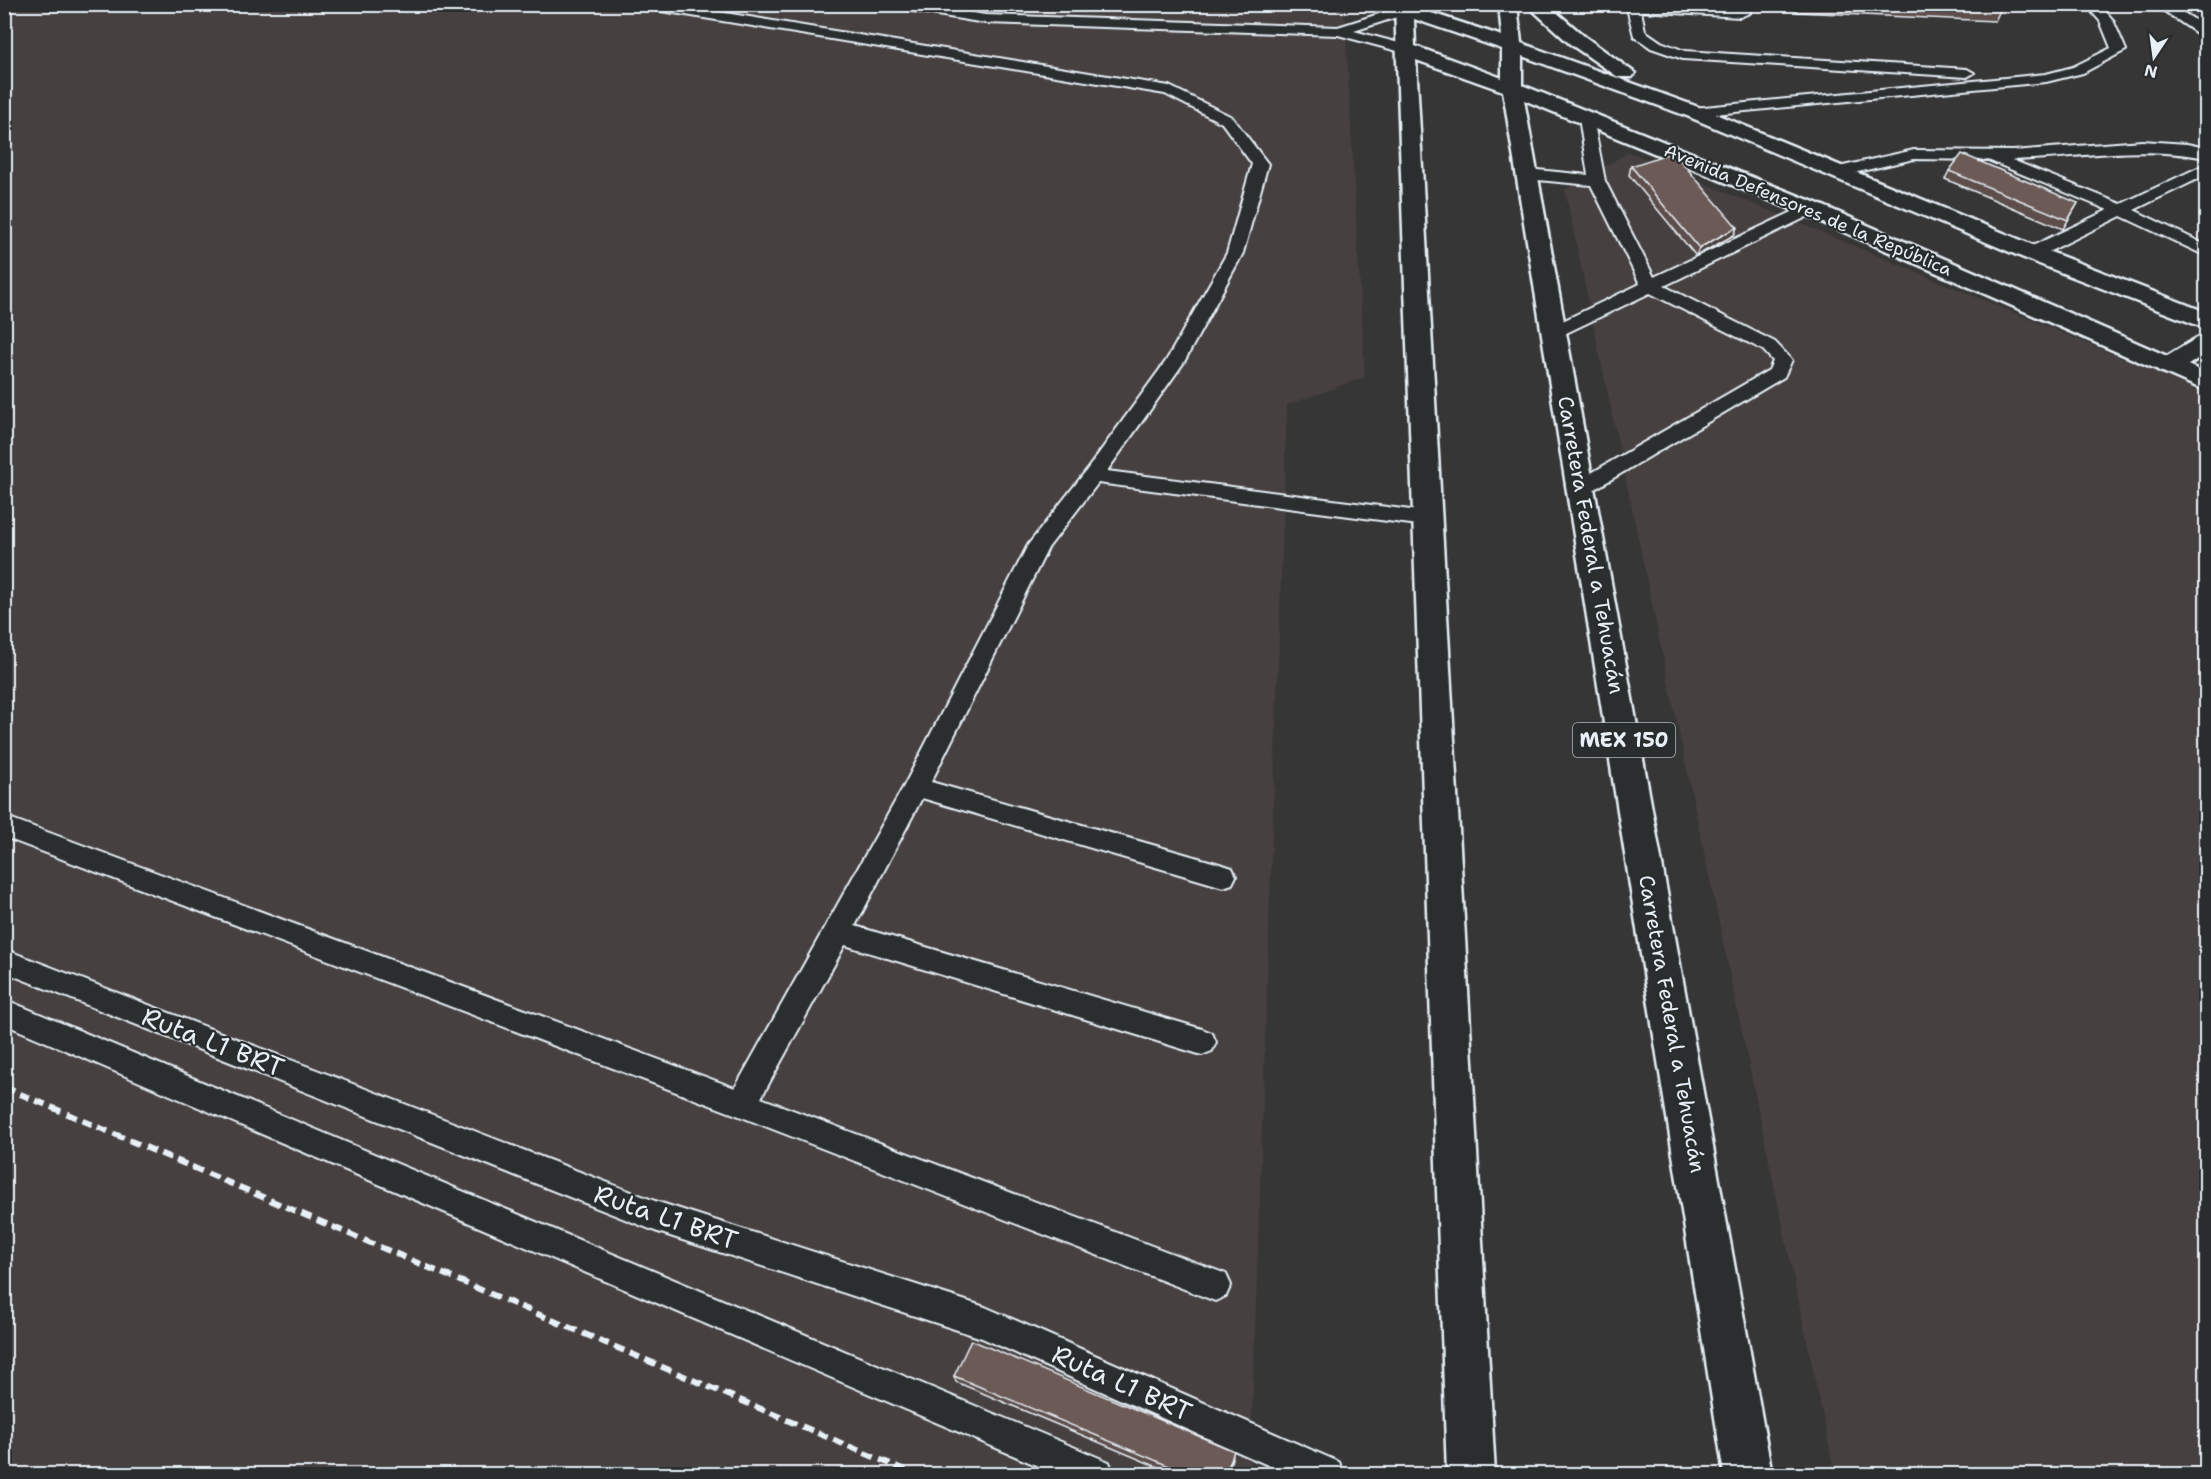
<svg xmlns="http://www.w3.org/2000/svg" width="2211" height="1479" viewBox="0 0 2211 1479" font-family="'Shantell Sans',sans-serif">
  <rect width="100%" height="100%" fill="#373636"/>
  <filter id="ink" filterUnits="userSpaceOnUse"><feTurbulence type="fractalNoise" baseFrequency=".0167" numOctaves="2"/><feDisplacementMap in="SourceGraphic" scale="12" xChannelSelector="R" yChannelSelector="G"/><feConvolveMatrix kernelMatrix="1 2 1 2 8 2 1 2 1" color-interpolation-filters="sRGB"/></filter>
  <g filter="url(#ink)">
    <g fill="#474140">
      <path d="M5,5h1339l21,372 -78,28 -37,1069h-1245z"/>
      <path d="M1629,152l577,241v1081h-371l-270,-1284z"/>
    </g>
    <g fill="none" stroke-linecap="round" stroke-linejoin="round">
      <g stroke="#e8f1f8" stroke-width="4">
        <g id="lane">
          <path d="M637,4h33l499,82 63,31 36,47 -25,89 -59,109 -77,109 319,41 7,2 3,5 -3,5 -7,2 -328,-43 -50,65 -117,234 292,83 9,3 4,8 -4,8 -9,3 -301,-89 -67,128 347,103 10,4 4,9 -4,9 -10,4 -357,-110 -84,153 465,176 5,11 -5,11 -11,5 -481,-187 -730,-277v-21l731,272 170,-304 123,-239 58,-74 80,-110 61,-108 25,-89 -30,-41 -57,-29 -522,-86z"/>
          <path d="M889,4h33l63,11 353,12 66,-21 5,1 2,3 -2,3 -55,18 56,15 2,3 -7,4 -67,-18 -353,-12 -90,-15z"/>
          <path d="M1626,4l111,5 1,-5h14l-2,9 -10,4 -99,-6 4,20 16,11 24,9 282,18 7,4 -7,4 -284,-18 -32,-11 -17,-12z"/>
          <path d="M2085,4h14l14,16 13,30 -43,23 -37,9 -352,34 -7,-4 7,-4 352,-34 27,-7 38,-19 -11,-27z"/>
          <path d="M2154,4h16l36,23v10l-5,-1z"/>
          <path d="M1586,114l7,4 12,63 49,96 151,-71h12l2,3 -2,3 -153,74 111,56 17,18 -8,17 -196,116 -7,1 -7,-1 -3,-5 3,-5 195,-113 4,-9 -10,-11 -113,-57 -90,43h-12l-3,-4 3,-4 92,-44 -49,-99 -64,-6 -8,-5 8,-5 61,6 -9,-57z"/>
          <path d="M2142,141l45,3 19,4v10c-69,-13 -126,0 -194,2l109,44 85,-40v11l-72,35 72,35v11l-85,-40 -83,41h-12l-2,-4 2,-4 82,-39 -120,-50 -74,-1 -78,18 -8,-5 2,-3 84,-19 99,1z"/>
          <path d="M4,949l651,252 330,106 354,155 5,12h-56l-306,-136 -327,-107 -651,-259z"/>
          <path d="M4,999l1105,463 5,12h-57l-1053,-450z"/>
        </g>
      </g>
      <g stroke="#e8f1f8" stroke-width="5">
        <path id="street" d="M2206,335v18c-15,10 -29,23 -47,18l-4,-5 4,-5 38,-23z"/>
      </g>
      <g stroke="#e8f1f8" stroke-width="5">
        <g id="primary">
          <path d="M1395,4h18v3l89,29 -3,-32h18l4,39 180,65 339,140 166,64v15l-9,-2 -173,-67 -337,-142 -165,-60v29l297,119 387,169v17l-9,-3 -394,-173 -279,-114 248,1374h-48l-221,-1383 -87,-31 79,1414h-48zM1414,19l88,30v29l-87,-32z"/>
          <path d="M1526,4h21l37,32 51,37 -3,4h-14l-48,-33z"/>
        </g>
      </g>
      <use href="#lane" fill="#2a2d2e" fill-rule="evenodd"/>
      <use href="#street" fill="#2a2d2e" fill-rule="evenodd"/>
      <use href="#primary" fill="#2a2d2e" fill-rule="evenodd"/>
      <path stroke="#e8f1f8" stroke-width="6" stroke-dasharray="11 6" stroke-linecap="butt" d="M4,1087l910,387"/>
    </g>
    <g fill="#5d4d4b" stroke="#e8f1f8" stroke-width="1.5">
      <path d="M1793,4h210l-8,17 -198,-9z"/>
      <path d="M1631,166l106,61 -3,8 -38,21 -67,-81z"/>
      <path d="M1949,171l129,32 -15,26 -118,-50z"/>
      <path d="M954,1376l279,80 -6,18h-53l-218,-92z"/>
    </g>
    <path fill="#4c3f3d" stroke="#e8f1f8" stroke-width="1.5" d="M1737,227l-3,8 -38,21 3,-8z"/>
    <g fill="#6c5a57" stroke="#e8f1f8" stroke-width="1.5">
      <path d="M1673,152l64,75 -38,21 -68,-82z"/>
      <path d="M1962,154l116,49 -10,17 -119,-49z"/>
      <path d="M971,1340l263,111 -8,23h-38l-234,-98z"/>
    </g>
  </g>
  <g text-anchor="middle" stroke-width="4.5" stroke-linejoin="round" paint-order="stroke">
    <g font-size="18" fill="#e8f1f8" stroke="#2a2d2e">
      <text transform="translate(1808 210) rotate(23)" y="6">Avenida Defensores de la República</text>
    </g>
    <rect fill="#2a2d2e" stroke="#afb6bb" stroke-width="1.5" x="1573" y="723" width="102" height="34" rx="4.5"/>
    <g font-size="20" font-weight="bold" fill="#e8f1f8">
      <text x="1624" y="747">MEX 150</text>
    </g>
    <g font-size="21" fill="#e8f1f8" stroke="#2a2d2e">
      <text transform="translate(1591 545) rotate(80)" y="7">Carretera Federal a Tehuacán</text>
      <text transform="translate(1672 1024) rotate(80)" y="7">Carretera Federal a Tehuacán</text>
    </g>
    <g font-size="26" fill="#e8f1f8" stroke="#2a2d2e">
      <text transform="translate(213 1042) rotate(21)" y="9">Ruta L1 BRT</text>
      <text transform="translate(666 1217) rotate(19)" y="9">Ruta L1 BRT</text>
      <text transform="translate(1122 1383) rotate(24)" y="9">Ruta L1 BRT</text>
    </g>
  </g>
  <rect width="2211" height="1479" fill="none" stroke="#2a2d2e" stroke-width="24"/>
  <rect x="12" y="12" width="2187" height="1455" fill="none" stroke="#e8f1f8" stroke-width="2" filter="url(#ink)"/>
  <g transform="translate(2154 57) rotate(193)" stroke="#2a2d2e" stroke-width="4.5" paint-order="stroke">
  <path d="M0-4.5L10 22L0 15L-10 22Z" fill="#e8f1f8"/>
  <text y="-9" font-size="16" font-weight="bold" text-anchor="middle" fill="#e8f1f8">N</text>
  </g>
</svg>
